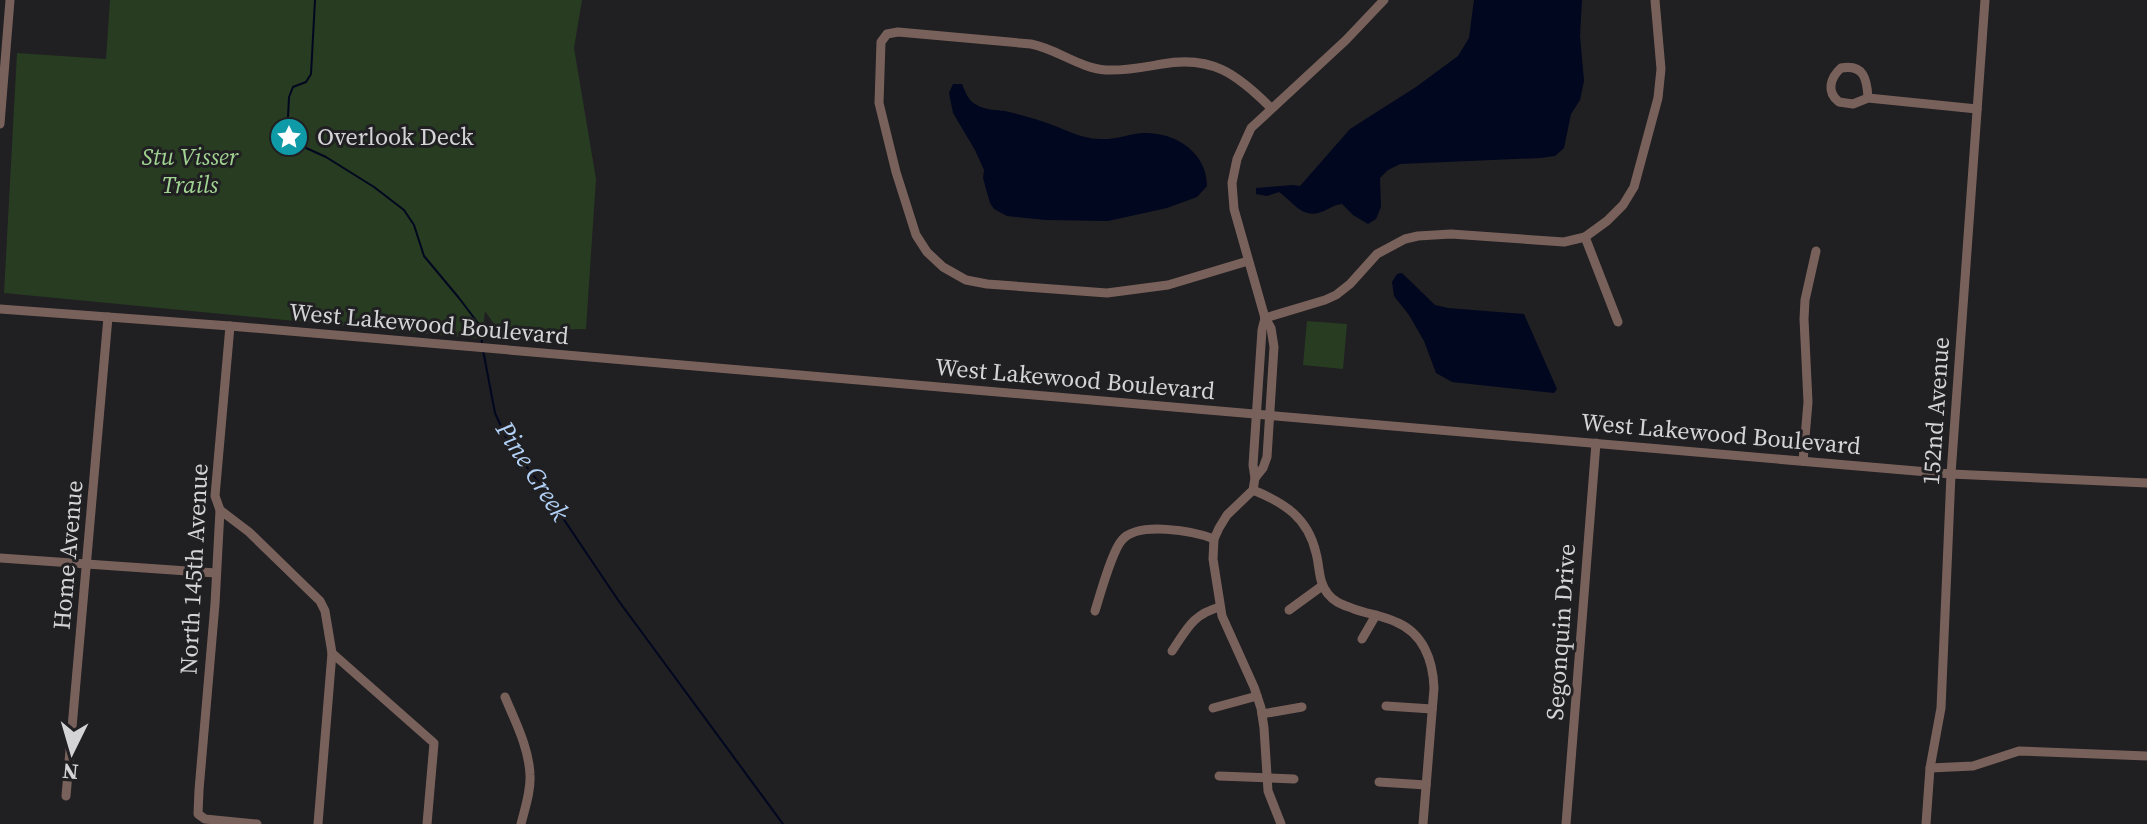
<svg xmlns="http://www.w3.org/2000/svg" width="2147" height="824" viewBox="0 0 2147 824" font-family="'Source Serif 4',serif">
  <rect width="100%" height="100%" fill="#201f22"/>
  <g fill="#283c22">
    <path d="M110,0h472l-8,48 22,131 -10,150 -87,2 -14,-20 -3,28 -478,-46 13,-240 89,6z"/>
    <path d="M1307,321l40,3 -4,45 -40,-4z"/>
  </g>
  <g fill="#00071f">
    <path d="M1474,0h108l-2,36 4,45 -4,19 -9,14 -7,34 -9,8 -15,2 -140,6 -12,6 -8,8 1,29 -5,12 -8,5 -15,-9 -11,-11c-10,1 -15,7 -24,9 -17,4 -26,-12 -39,-21l-12,4 -11,-2v-6l37,-3 7,1 50,-57 66,-42 42,-31 11,-18z"/>
    <path d="M953,84h9c3,7 6,16 13,20 9,6 21,6 30,7 12,3 25,6 36,10 20,6 39,18 59,18 15,1 29,-5 43,-6 32,-1 64,19 64,53l-10,11 -30,11 -59,13 -62,-1 -39,-4 -13,-7 -4,-6 -7,-25 1,-8 -9,-20 -22,-37 -4,-20z"/>
    <path d="M1402,273l33,32 13,3 76,6 33,75 -3,4 -102,-11 -16,-9 -12,-32 -15,-26 -15,-19 -2,-14 5,-8z"/>
  </g>
  <g fill="none" stroke-linecap="round" stroke-linejoin="round">
    <g stroke="#00071f" stroke-width="2">
      <path d="M315,0l-4,74 -5,8 -13,5 -4,10 -1,20 2,12 6,9 10,10 20,9 48,30 30,23 10,15 10,31 35,42 22,29 1,16"/>
      <path d="M483,350l12,63 14,31 31,40 78,116 165,224"/>
    </g>
    <g stroke="#79615b" stroke-width="9">
      <path d="M1868,98l-15,6 -14,-2c-13,-10 -9,-24 2,-34 23,-4 26,11 27,30l109,11"/>
      <path d="M0,124l10,-124"/>
      <path d="M1585,237l33,85"/>
      <path d="M1248,261l-80,24 -61,8 -120,-9 -21,-4 -23,-13 -16,-15 -11,-17 -20,-63 -17,-69 2,-61 6,-8 11,-2 133,12c26,5 48,24 75,26 19,1 38,-3 56,-6 50,-9 75,10 109,44"/>
      <path d="M0,309l230,17 1721,148 196,9"/>
      <path d="M1265,318l60,-18 11,-5 14,-11 27,-30 28,-15 13,-3 33,-2 113,8 21,-5 22,-16 16,-16 11,-18 24,-89 3,-29 -6,-69"/>
      <path d="M1265,318l-3,12 -9,135 2,13 -2,12 -26,25 -8,13 -5,11 -1,20 9,57 32,71 7,21 3,20 4,63 13,33"/>
      <path d="M230,326l-15,170 5,14 -5,94 -16,186 -1,24 7,5 52,5"/>
      <path d="M1803,461l5,-59 -4,-83 1,-19 11,-49"/>
      <path d="M1255,478l8,-10 4,-11 7,-110 -3,-19 -6,-10 -31,-109 -2,-26 5,-24 14,-31 95,-88 38,-40"/>
      <path d="M1253,490c32,13 55,28 63,63 4,14 2,29 12,41 7,9 16,11 26,15 14,5 29,7 42,13 27,11 37,38 38,66l-11,136"/>
      <path d="M220,510l29,22 71,69 5,10 7,42 102,90 -7,81"/>
      <path d="M0,558l216,15"/>
      <path d="M1289,610l33,-24"/>
      <path d="M1095,611c5,-16 17,-60 27,-71 16,-19 72,-9 92,-1"/>
      <path d="M1362,639l14,-24"/>
      <path d="M1172,651c15,-22 21,-37 48,-44"/>
      <path d="M505,697c10,24 24,51 25,78 1,16 -5,33 -9,49"/>
      <path d="M1386,706l46,3"/>
      <path d="M1213,708l44,-12"/>
      <path d="M1262,714l40,-7"/>
      <path d="M1930,768l43,-2 46,-15 128,5"/>
      <path d="M1219,776l75,3"/>
      <path d="M1379,782l47,3"/>
      <path d="M66,796l42,-479"/>
      <path d="M318,824l14,-171"/>
      <path d="M1566,824l30,-381"/>
      <path d="M1926,824l4,-56 11,-60 10,-234 34,-474"/>
    </g>
  </g>
  <defs>
    <g id="sight-disc" transform="scale(2)"><circle r="9.5" fill="#0f9aa8" stroke="#201f22"/><path d="M0-6L1.8-2.2L6-1.7L2.9 1.2L3.7 5.4L0 3.3L-3.7 5.4L-2.9 1.2L-6-1.7L-1.8-2.2Z" fill="#fff"/></g>
  </defs>
  <g fill-rule="evenodd">
    <use href="#sight-disc" x="289" y="137"/>
  </g>
  <g text-anchor="middle" stroke-width="6" stroke-linejoin="round" paint-order="stroke">
    <g font-size="24" fill="#d4d3d5" stroke="#201f22" text-anchor="start">
      <text x="317" y="145">Overlook Deck</text>
    </g>
    <g font-size="24" font-style="italic" fill="#a0d391" stroke="#201f22">
      <text x="190" y="165">Stu Visser<tspan x="190" dy="28">Trails</tspan></text>
    </g>
    <g font-size="24" fill="#d4d3d5" stroke="#201f22">
      <text transform="translate(429 324) rotate(5)" y="8">West Lakewood Boulevard</text>
      <text transform="translate(1075 379) rotate(5)" y="8">West Lakewood Boulevard</text>
      <text transform="translate(1936 411) rotate(-86)" y="8">152nd Avenue</text>
      <text transform="translate(1721 434) rotate(5)" y="8">West Lakewood Boulevard</text>
      <text transform="translate(68 555) rotate(-85)" y="8">Home Avenue</text>
      <text transform="translate(194 569) rotate(-87)" y="8">North 145th Avenue</text>
      <text transform="translate(1561 632) rotate(-86)" y="8">Segonquin Drive</text>
    </g>
    <g font-size="26" font-style="italic" fill="#b2d1f7" stroke="#201f22">
      <text transform="translate(533 471) rotate(57)" y="9">Pine Creek</text>
    </g>
  </g>
  <g transform="translate(72 752) rotate(185)" stroke="#201f22" stroke-width="6" paint-order="stroke">
  <path d="M0-6L14 30L0 20L-14 30Z" fill="#d4d3d5"/>
  <text y="-12" font-size="22" font-weight="bold" text-anchor="middle" fill="#d4d3d5">N</text>
  </g>
</svg>
